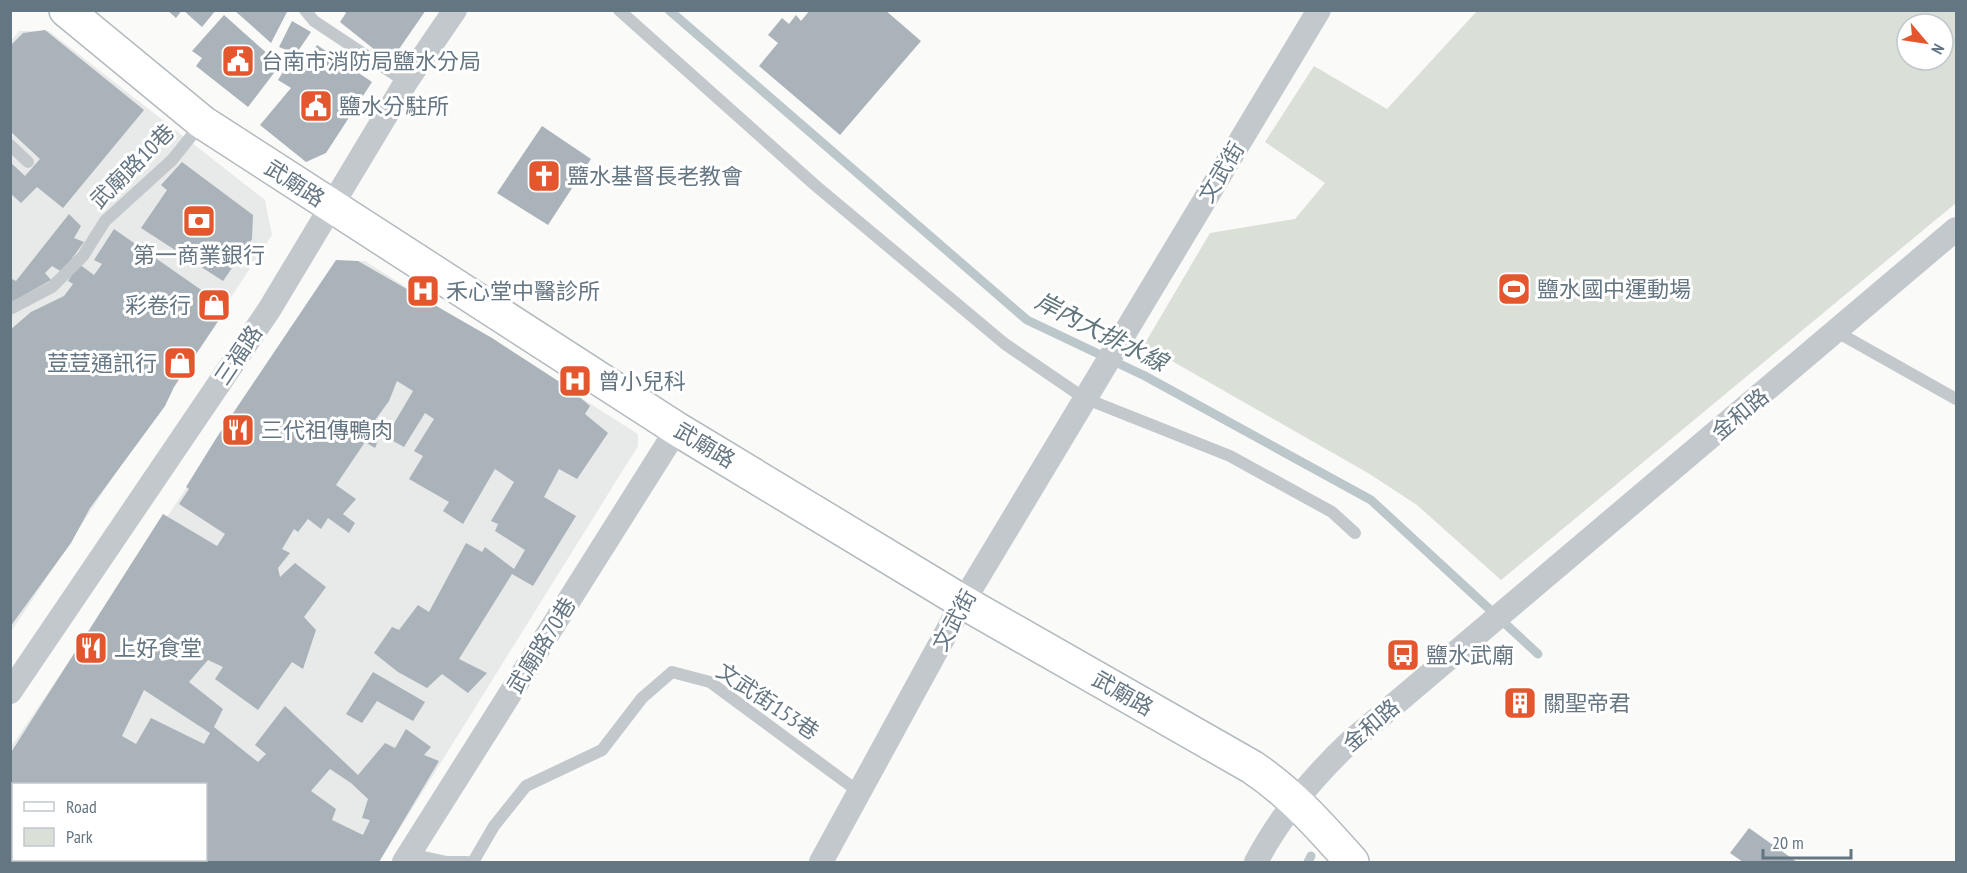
<svg xmlns="http://www.w3.org/2000/svg" width="1967" height="873" viewBox="0 0 1967 873" font-family="'PT Sans Narrow','Noto Sans TC',sans-serif">
  <rect width="100%" height="100%" fill="#fafaf8"/>
  <g fill="#e8e9e9">
    <path d="M19,31h30l216,169 7,35 -261,397v-591z"/>
    <path d="M365,261l273,173v12l-259,416h-237l-6,-2h70v-76h-192l-1,18 -2,-1v-54l328,-484z"/>
  </g>
  <path fill="#dadfd7" fill-rule="evenodd" d="M1477,11h479v192l-455,377 -84,-75 -49,-32 -224,-128 66,-112 85,-14 30,-36 -60,-41 49,-76 73,43zM1907,24h36v36h-36z"/>
  <g fill="none" stroke-linecap="round" stroke-linejoin="round">
    <g stroke="#bbc7cb" stroke-width="9">
      <path d="M669,10l358,310 118,56 226,124 167,154"/>
      <path d="M1308,862l3,-6"/>
    </g>
  </g>
  <g fill="#aab3b9" fill-rule="evenodd">
    <path d="M167,10h15l-6,8z"/>
    <path d="M183,10h33l-14,17z"/>
    <path d="M234,10h54l-17,33z"/>
    <path d="M344,10h82l-36,52 -50,-40 6,-9z"/>
    <path d="M810,10h75l36,31 -81,94 -81,-69 19,-23 -10,-8 14,-17 7,6 7,-9 5,6z"/>
    <path d="M224,15l56,50 -32,42 -52,-41 6,-8 -10,-7z"/>
    <path d="M292,21l19,11 -15,22 -17,-7z"/>
    <path d="M45,30l99,80 -81,98 -26,-21 -16,16 -11,-10v-31l15,14 15,-17 -30,-28v-85l13,-13z"/>
    <path d="M317,45l55,37 -46,71 -20,9 -46,-37 31,-37 -13,-8 11,-18 13,8z"/>
    <path d="M542,126l49,33 -43,66 -51,-32z"/>
    <path d="M182,162l71,53 -1,24 -29,42 -82,-53 26,-38 -6,-5z"/>
    <path d="M69,214l12,12 -7,12 10,4 -22,30 -10,-6 -7,7 6,7 -41,23v-25l6,3z"/>
    <path d="M114,229l113,79 -53,79 -9,19 -75,102 -19,35 -61,84v-297l21,-18 33,-16 9,-12 -5,-3 11,-17 15,11 8,-11 -8,-4z"/>
    <path d="M336,260l22,1 134,77 77,50 21,18 -5,8 23,19 -31,46 -18,-10 -15,28 32,19 -43,70 -21,-12 -53,85 28,14 -19,20 -26,-19 -15,14 -29,-16 -24,-19 18,-26 7,3 19,-25 11,7 37,-69 16,9 3,-5 29,22 11,-19 -30,-19 3,-7 -7,-3 23,-39 -19,-13 -32,55 -20,-13 6,-9 -40,-23 14,-23 -9,-5 20,-32 -9,-6 -21,34 -18,-10 27,-46 -16,-10 -8,20 -16,22 10,6 -8,19 -10,-6 -29,43 20,14 -13,15 12,9 -6,10 -21,-15 -7,11 -13,-10 -10,13 -4,-3 -12,20 8,4 -12,15 2,9 15,-14 31,24 -22,30 12,13 -13,39 -11,-7 -34,48 -43,-31 8,-12 -15,-7 -19,22 34,27 -9,18 44,35 8,-8 -11,-9 30,-39 73,69 27,-32 10,5 11,-19 25,18 -7,8 15,6 -60,101h-236l-5,-2h68v-76h-192v18l-4,-1v-47l153,-240 54,32 8,-12 -46,-30 10,-15 -3,-2 31,-50zM144,690l66,43 -6,11 -53,-26 -15,26 -14,-8zM330,769l21,14 17,16 -6,19 8,2 -7,15 -31,-15 4,-11 -25,-18z"/>
    <path d="M373,672l52,30 -12,19 -36,-20 -15,22 -16,-9z"/>
    <circle cx="1520" cy="704" r="10"/>
    <path d="M1749,828l48,34h-54l-13,-9z"/>
    <path d="M10,832l4,2v26h53l7,2h-64z"/>
  </g>
  <g fill="none" stroke-linecap="round" stroke-linejoin="round">
    <g stroke="#b3babf" stroke-width="36">
      <path id="secondary" d="M66,10l136,112 475,307 286,173 289,165c39,26 69,60 100,95"/>
    </g>
    <g stroke="#c3c8cc" stroke-width="12">
      <path d="M305,10l9,11 92,61"/>
      <path d="M619,10l197,176 189,158 79,54 146,58 102,56 23,21"/>
      <path d="M10,145l18,17"/>
      <path d="M10,309l42,-22 31,-31 22,-35 67,-61 29,-36"/>
      <path d="M1837,332l119,67"/>
      <path d="M10,815l4,1"/>
      <path d="M410,854l37,8h20"/>
      <path d="M109,860l6,2"/>
      <path d="M473,862l21,-36 32,-40 76,-36 40,-52 30,-26 38,10 149,110"/>
    </g>
    <g stroke="#c3c8cc" stroke-width="24">
      <path d="M10,692l259,-382 137,-228 49,-72"/>
      <path d="M404,862l273,-433"/>
      <path d="M821,862l142,-260 356,-592"/>
      <path d="M1256,862c24,-46 56,-84 94,-120l606,-513"/>
    </g>
    <use href="#secondary" stroke="#fff" stroke-width="33"/>
  </g>
  <defs>
    <g id="civic-square" transform="scale(1.725)"><rect x="-9" y="-9" width="18" height="18" rx="4" fill="#e4572e" stroke="#fff"/><path d="M-.6-6.5H3V-4.5H.6V-3L4-1V1h2V6H-6V1h2V-1L-.6-3ZM-1.2 2.5V6h2.4V2.5Z" fill="#fff"/></g>
    <g id="church-square" transform="scale(1.725)"><rect x="-9" y="-9" width="18" height="18" rx="4" fill="#e4572e" stroke="#fff"/><path d="M-1.2-6h2.4v3.5h3.3v2.4h-3.3V6h-2.4V-.1h-3.3v-2.4h3.3Z" fill="#fff"/></g>
    <g id="bank-square" transform="scale(1.725)"><rect x="-9" y="-9" width="18" height="18" rx="4" fill="#e4572e" stroke="#fff"/><path d="M-6-4H6V4H-6ZM0-2.3a2.3 2.3 0 1 0 0 4.6a2.3 2.3 0 1 0 0-4.6Z" fill="#fff"/></g>
    <g id="stadium-square" transform="scale(1.725)"><rect x="-9" y="-9" width="18" height="18" rx="4" fill="#e4572e" stroke="#fff"/><path d="M0-5a6.5 5 0 1 0 0 10a6.5 5 0 1 0 0-10ZM-3.5-1.8h7v3.6h-7Z" fill="#fff"/></g>
    <g id="hospital-square" transform="scale(1.725)"><rect x="-9" y="-9" width="18" height="18" rx="4" fill="#e4572e" stroke="#fff"/><path d="M-5-5h3v3.5h4V-5h3V5h-3V1.5h-4V5h-3Z" fill="#fff"/></g>
    <g id="shop-square" transform="scale(1.725)"><rect x="-9" y="-9" width="18" height="18" rx="4" fill="#e4572e" stroke="#fff"/><path d="M-5-2.5h2.3a2.7 3.5 0 0 1 5.4 0H5L5.5 6h-11ZM-1.5-2.5h3a1.5 2.3 0 0 0-3 0Z" fill="#fff"/></g>
    <g id="restaurant-square" transform="scale(1.725)"><rect x="-9" y="-9" width="18" height="18" rx="4" fill="#e4572e" stroke="#fff"/><path d="M-5-6h1v4h1v-4h1v4h1v-4h1v5L-1.5 .5V6h-2V.5L-5-1ZM5-6V6H3V1.5H1.5Q1.5-4 5-6Z" fill="#fff"/></g>
    <g id="bus-square" transform="scale(1.725)"><rect x="-9" y="-9" width="18" height="18" rx="4" fill="#e4572e" stroke="#fff"/><path d="M-5-6H5V4H4V6H2V4H-2V6H-4V4H-5ZM-3.5-4V0h7V-4ZM-3.5 1.2v1.5H-2V1.2ZM2 1.2v1.5H3.5V1.2Z" fill="#fff"/></g>
    <g id="building-square" transform="scale(1.725)"><rect x="-9" y="-9" width="18" height="18" rx="4" fill="#e4572e" stroke="#fff"/><path d="M-4-6H4V6H1V3H-1V6H-4ZM-2.5-4.3h1.7v1.8h-1.7ZM.8-4.3h1.7v1.8H.8ZM-2.5-1h1.7V.8h-1.7ZM.8-1h1.7V.8H.8Z" fill="#fff"/></g>
  </defs>
  <g fill-rule="evenodd">
    <use href="#civic-square" x="238" y="61"/>
    <use href="#civic-square" x="316" y="106"/>
    <use href="#church-square" x="544" y="176"/>
    <use href="#bank-square" x="199" y="221"/>
    <use href="#stadium-square" x="1514" y="289"/>
    <use href="#hospital-square" x="423" y="291"/>
    <use href="#shop-square" x="214" y="305"/>
    <use href="#shop-square" x="180" y="363"/>
    <use href="#hospital-square" x="575" y="381"/>
    <use href="#restaurant-square" x="238" y="430"/>
    <use href="#restaurant-square" x="91" y="648"/>
    <use href="#bus-square" x="1403" y="655"/>
    <use href="#building-square" x="1520" y="703"/>
  </g>
  <g text-anchor="middle" stroke-width="6" stroke-linejoin="round" paint-order="stroke">
    <g font-size="22" fill="#657683" stroke="#fff" text-anchor="start">
      <text x="261" y="69">台南市消防局鹽水分局</text>
      <text x="339" y="114">鹽水分駐所</text>
      <text x="567" y="184">盬水基督長老教會</text>
      <text x="199" y="263" text-anchor="middle">第一商業銀行</text>
      <text x="1537" y="297">鹽水國中運動場</text>
      <text x="446" y="299">禾心堂中醫診所</text>
      <text x="191" y="313" text-anchor="end">彩卷行</text>
      <text x="157" y="371" text-anchor="end">荳荳通訊行</text>
      <text x="598" y="389">曾小兒科</text>
      <text x="261" y="438">三代祖傳鴨肉</text>
      <text x="114" y="656">上好食堂</text>
      <text x="1426" y="663">鹽水武廟</text>
      <text x="1543" y="711">關聖帝君</text>
    </g>
    <g font-size="22" fill="#657683" stroke="#fff">
      <text transform="translate(132 166) rotate(-45)" y="8">武廟路10巷</text>
      <text transform="translate(1221 172) rotate(-59)" y="8">文武街</text>
      <text transform="translate(295 183) rotate(33)" y="8">武廟路</text>
      <text transform="translate(238 355) rotate(-56)" y="8">三福路</text>
      <text transform="translate(1740 414) rotate(-40)" y="8">金和路</text>
      <text transform="translate(705 445) rotate(31)" y="8">武廟路</text>
      <text transform="translate(954 620) rotate(-61)" y="8">文武街</text>
      <text transform="translate(541 645) rotate(-58)" y="8">武廟路70巷</text>
      <text transform="translate(1123 693) rotate(30)" y="8">武廟路</text>
      <text transform="translate(768 701) rotate(34)" y="8">文武街153巷</text>
      <text transform="translate(1371 725) rotate(-41)" y="8">金和路</text>
    </g>
    <g font-size="24" font-style="italic" fill="#60757c" stroke="#fff">
      <text transform="translate(1101 332) rotate(27)" y="8">岸內大排水線</text>
    </g>
  </g>
  <rect width="1967" height="873" fill="none" stroke="#657683" stroke-width="24"/>
  <rect x="12" y="783" width="195" height="78" fill="#ffffff" stroke="#c1c8cd" stroke-width="1.5"/>
  <rect x="24" y="802" width="30" height="9" fill="#ffffff" stroke="#c1c8cd" stroke-width="1.5"/>
  <text x="66" y="813" font-size="18" fill="#657683">Road</text>
  <rect x="24" y="828" width="30" height="18" fill="#dadfd7" stroke="#c1c8cd" stroke-width="1.5"/>
  <text x="66" y="843" font-size="18" fill="#657683">Park</text>
  <g transform="translate(1925 42) rotate(119)"><circle r="28" fill="#ffffff" stroke="#c1c8cd" stroke-width="1.5"/>
  <path d="M0-4.5L10 22L0 15L-10 22Z" fill="#e4572e"/>
  <text y="-9" font-size="16" font-weight="bold" text-anchor="middle" fill="#657683">N</text>
  </g>
  <path d="M1763 849v9h88v-9" fill="none" stroke="#657683" stroke-width="3"/>
  <text x="1772" y="849" font-size="18" fill="#657683" stroke="#ffffff" stroke-width="4.5" paint-order="stroke">20 m</text>
</svg>
